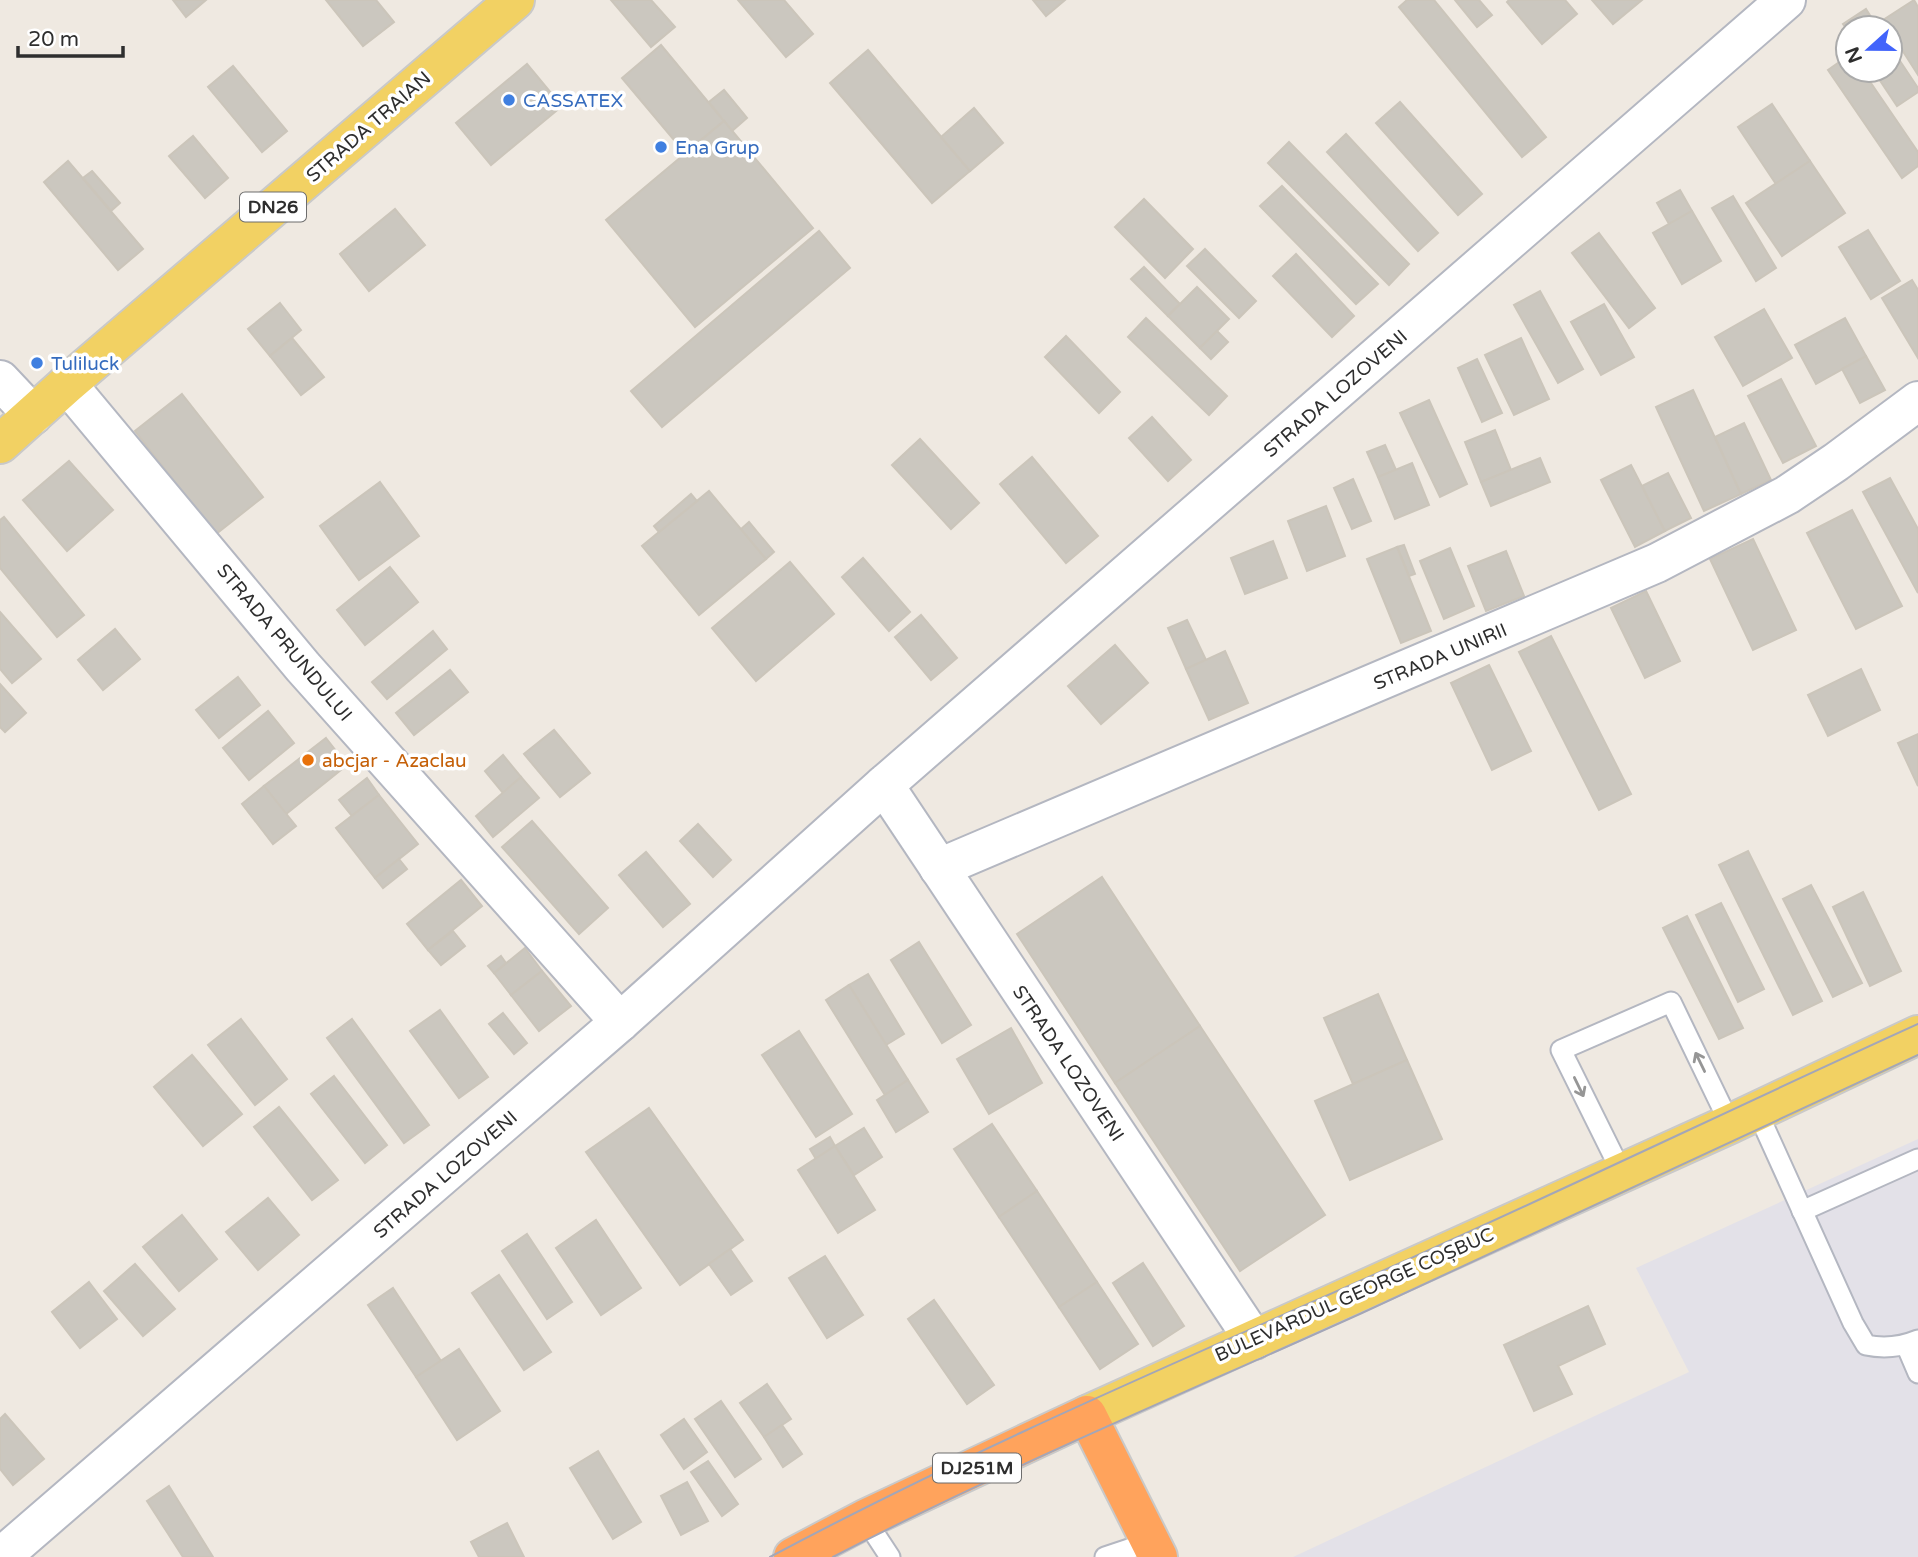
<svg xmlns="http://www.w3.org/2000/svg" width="1918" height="1557" viewBox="0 0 1918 1557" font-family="'Varela Round',sans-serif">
  <rect width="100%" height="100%" fill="#efe9e1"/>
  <path fill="#e3e1e8" d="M1918,1139v418h-625l396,-185 -53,-104z"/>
  <g fill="#cbc7bf" stroke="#cbc5ba" stroke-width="2">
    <path d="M173,0h33l-20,17z"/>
    <path d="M326,0h50l18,22 -31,24z"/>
    <path d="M611,0h40l24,27 -24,20z"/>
    <path d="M738,0h46l29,34 -27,23z"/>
    <path d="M1033,0h32l-19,16z"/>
    <path d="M1407,0h27l112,137 -24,20 -123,-150z"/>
    <path d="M1455,0h24l13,15 -15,12z"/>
    <path d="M1509,0h56l12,14 -35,30 -35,-42z"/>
    <path d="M1592,0h50l-29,24z"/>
    <path d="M1914,0l4,7v68l-35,-55z"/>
    <path d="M1866,9l12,19h-30v3l-5,-7z"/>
    <path d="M661,45l63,76 -39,32 -63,-75z"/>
    <path d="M1890,46l28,42v4l-21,14 -24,-36h17z"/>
    <path d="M868,50l102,121 -38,32 -102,-120z"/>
    <path d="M1848,56v14h14l56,82v14l-16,12 -74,-108z"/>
    <path d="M527,64l35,42 -71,59 -35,-42z"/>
    <path d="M233,66l54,65 -25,21 -54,-65z"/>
    <path d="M724,90l23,28 -15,13 -23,-29z"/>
    <path d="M1400,102l82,92 -24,21 -82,-92z"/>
    <path d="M1772,104l38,57 -34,23 -38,-57z"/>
    <path d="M974,108l29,35 -33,28 -29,-34z"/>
    <path d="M724,121l89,107 -118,99 -89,-107z"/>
    <path d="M1346,134l92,99 -20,18 -91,-99z"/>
    <path d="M193,136l35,42 -23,20 -36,-42z"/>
    <path d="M1289,142l120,122 -20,21 -121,-122z"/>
    <path d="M68,161l75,88 -25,21 -74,-88z"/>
    <path d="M1810,161l35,52 -63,43 -36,-53z"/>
    <path d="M92,171l28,32 -9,8 -28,-33z"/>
    <path d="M1282,186l96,98 -22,20 -96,-98z"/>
    <path d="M1680,190l12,21 -23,13 -12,-21z"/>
    <path d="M1733,196l43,72 -20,13 -44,-73z"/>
    <path d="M1144,199l49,50 -28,29 -50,-51z"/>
    <path d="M395,209l30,36 -56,46 -29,-37z"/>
    <path d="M1692,211l29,50 -39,23 -29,-51z"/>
    <path d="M1868,230l32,51 -29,18 -32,-52z"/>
    <path d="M819,231l31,37 -188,159 -31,-36z"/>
    <path d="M1599,233l56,75 -26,20 -57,-75z"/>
    <path d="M1205,249l51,52 -17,17 -52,-52z"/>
    <path d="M1296,254l58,62 -22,21 -59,-61z"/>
    <path d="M1144,267l36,37 -12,12 -37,-37z"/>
    <path d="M1912,280l6,10v68l-36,-60z"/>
    <path d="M1197,287l32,32 -29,29 -32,-32z"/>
    <path d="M1540,291l43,78 -25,14 -44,-78z"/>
    <path d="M280,303l21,27 -31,26 -22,-27z"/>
    <path d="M1604,304l30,53 -33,18 -30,-53z"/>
    <path d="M1764,309l28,49 -49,28 -28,-49z"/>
    <path d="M1146,318l81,78 -18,19 -81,-78z"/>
    <path d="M1845,318l21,38 -50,28 -21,-39z"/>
    <path d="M1217,331l11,11 -17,17 -11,-11z"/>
    <path d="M1066,336l54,56 -21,21 -54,-56z"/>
    <path d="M292,338l32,39 -23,18 -31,-39z"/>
    <path d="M1521,338l28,61 -35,16 -29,-60z"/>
    <path d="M1866,356l19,34 -25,13 -18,-34z"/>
    <path d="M1477,359l25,54 -20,9 -24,-54z"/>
    <path d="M1781,379l35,67 -33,17 -35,-67z"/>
    <path d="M1693,390l48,104 -37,17 -48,-104z"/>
    <path d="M182,394l81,103 -47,37 -81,-103z"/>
    <path d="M1429,400l38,84 -27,13 -40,-84z"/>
    <path d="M1152,417l39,43 -23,21 -39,-43z"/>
    <path d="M1744,423l27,57 -30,14 -26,-57z"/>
    <path d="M1495,430l16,40 -30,12 -16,-40z"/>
    <path d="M920,439l59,64 -28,26 -59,-64z"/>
    <path d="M1385,445l11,25 -18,7 -11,-25z"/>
    <path d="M1032,457l66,79 -32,27 -66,-79z"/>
    <path d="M1540,458l10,24 -59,24 -10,-24z"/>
    <path d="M69,461l44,49 -46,41 -44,-51z"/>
    <path d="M1412,463l17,42 -34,14 -17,-42z"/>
    <path d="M1631,465l34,66 -30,16 -34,-67z"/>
    <path d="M1668,473l23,45 -26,13 -23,-45z"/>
    <path d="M1890,478l28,51v64l-55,-101z"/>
    <path d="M1353,479l18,42 -19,8 -18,-41z"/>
    <path d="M380,482l39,54 -60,44 -39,-54z"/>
    <path d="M709,491l57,68 -67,56 -57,-69z"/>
    <path d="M691,494l6,7 -38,31 -5,-6z"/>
    <path d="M1326,506l19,50 -38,15 -19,-50z"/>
    <path d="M1852,510l50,96 -46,23 -49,-96z"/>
    <path d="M4,517l80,98 -27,22 -57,-69v-48z"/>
    <path d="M749,522l25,30 -8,7 -25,-30z"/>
    <path d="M1753,539l43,91 -43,20 -43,-91z"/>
    <path d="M1273,541l14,37 -42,16 -14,-36z"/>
    <path d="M1404,545l11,29 -6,2 -12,-29z"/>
    <path d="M1397,547l34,84 -30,12 -34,-84z"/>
    <path d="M1450,548l24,58 -30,13 -24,-58z"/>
    <path d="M1506,551l18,45 -38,15 -18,-45z"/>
    <path d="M863,558l47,54 -21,19 -47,-54z"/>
    <path d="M790,562l44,52 -78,67 -44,-53z"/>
    <path d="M390,567l28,35 -53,43 -28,-35z"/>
    <path d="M1646,591l34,70 -35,17 -34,-70z"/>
    <path d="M0,612l41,47 -29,24 -12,-14z"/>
    <path d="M921,615l36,43 -26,22 -36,-43z"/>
    <path d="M1187,620l19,40 -20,9 -18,-41z"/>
    <path d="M115,629l25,30 -37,31 -25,-30z"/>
    <path d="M433,631l14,18 -60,50 -15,-17z"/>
    <path d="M1551,636l80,158 -32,16 -80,-158z"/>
    <path d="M1115,645l33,38 -47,41 -33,-38z"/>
    <path d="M1225,651l23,52 -39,17 -23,-51z"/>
    <path d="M1489,665l42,86 -39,19 -41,-87z"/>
    <path d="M1861,669l19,41 -52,26 -20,-41z"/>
    <path d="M450,670l18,22 -54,43 -18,-22z"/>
    <path d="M238,677l22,28 -41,33 -23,-28z"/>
    <path d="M0,684l26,29 -21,19 -5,-5z"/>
    <path d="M268,711l26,32 -45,37 -26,-32z"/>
    <path d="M554,730l36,43 -30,24 -36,-43z"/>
    <path d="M1918,734v52l-20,-43z"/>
    <path d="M326,738l21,27 -61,49 -22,-28z"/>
    <path d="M503,755l18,22 -18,16 -18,-22z"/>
    <path d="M521,777l18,21 -46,39 -17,-21z"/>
    <path d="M367,778l12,17 -27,21 -13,-16z"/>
    <path d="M264,786l32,40 -23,18 -31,-40z"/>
    <path d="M379,795l39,49 -43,34 -39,-50z"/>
    <path d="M532,821l76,87 -29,26 -77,-87z"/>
    <path d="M698,824l33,36 -18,17 -33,-36z"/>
    <path d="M1748,851l74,150 -29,14 -74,-150z"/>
    <path d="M646,852l44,52 -27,23 -44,-52z"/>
    <path d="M399,859l8,10 -24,19 -8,-10z"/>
    <path d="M1102,877l98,149 -85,57 -98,-149z"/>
    <path d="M461,880l21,26 -54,44 -21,-26z"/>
    <path d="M1811,885l51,98 -29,14 -50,-98z"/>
    <path d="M1863,892l38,79 -31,15 -37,-79z"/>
    <path d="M1721,903l43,86 -26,13 -42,-87z"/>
    <path d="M1687,916l56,112 -24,11 -56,-111z"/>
    <path d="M453,931l12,15 -24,19 -13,-15z"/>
    <path d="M919,942l52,83 -29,18 -51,-83z"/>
    <path d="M525,948l17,23 -31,24 -17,-22z"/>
    <path d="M501,956l5,7 -12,10 -6,-7z"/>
    <path d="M542,971l29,35 -32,25 -28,-36z"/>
    <path d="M868,974l36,60 -18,11 -37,-60z"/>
    <path d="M849,985l59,95 -23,15 -59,-95z"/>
    <path d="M1378,994l29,66 -54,24 -29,-66z"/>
    <path d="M440,1010l48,67 -29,21 -49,-67z"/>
    <path d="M503,1013l24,30 -13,11 -25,-30z"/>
    <path d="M241,1019l46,60 -32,26 -47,-60z"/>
    <path d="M352,1019l77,106 -25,18 -77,-105z"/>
    <path d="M1200,1026l125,189 -85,56 -125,-188z"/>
    <path d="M1011,1028l31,55 -53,31 -32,-55z"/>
    <path d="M799,1031l53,83 -36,23 -54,-82z"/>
    <path d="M192,1055l50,59 -39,32 -49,-59z"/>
    <path d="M1407,1060l35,79 -92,41 -35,-79z"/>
    <path d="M334,1076l53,69 -22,18 -54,-69z"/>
    <path d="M908,1080l20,32 -32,20 -19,-32z"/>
    <path d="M279,1107l59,73 -26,20 -58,-73z"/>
    <path d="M649,1108l94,132 -63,45 -94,-133z"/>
    <path d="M992,1124l45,67 -38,26 -45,-68z"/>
    <path d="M864,1128l18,29 -28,18 -19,-29z"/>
    <path d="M830,1137l5,9 -19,13 -6,-10z"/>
    <path d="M835,1146l40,64 -37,23 -40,-63z"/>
    <path d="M1037,1191l60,91 -38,25 -60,-90z"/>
    <path d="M268,1198l31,37 -41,35 -32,-38z"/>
    <path d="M182,1215l35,44 -38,32 -36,-44z"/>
    <path d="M596,1220l45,68 -40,27 -45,-67z"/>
    <path d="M527,1234l45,68 -25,17 -45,-68z"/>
    <path d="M730,1249l22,32 -21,14 -22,-31z"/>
    <path d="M825,1256l38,59 -36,23 -38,-60z"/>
    <path d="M1143,1263l41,63 -31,20 -40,-63z"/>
    <path d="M135,1264l40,45 -32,27 -39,-45z"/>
    <path d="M499,1275l52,77 -27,18 -52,-77z"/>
    <path d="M89,1282l28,37 -37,29 -28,-36z"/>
    <path d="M1097,1282l41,62 -38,25 -41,-62z"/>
    <path d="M393,1288l48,73 -25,16 -48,-72z"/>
    <path d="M934,1300l60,85 -27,19 -59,-85z"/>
    <path d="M1588,1306l17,38 -47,22 14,28 -38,17 -30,-66z"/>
    <path d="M459,1349l41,62 -43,29 -41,-63z"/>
    <path d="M767,1384l24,35 -27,18 -24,-34z"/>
    <path d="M721,1401l40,58 -26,18 -40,-58z"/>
    <path d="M5,1414l39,45 -31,26 -13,-16v-50z"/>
    <path d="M684,1419l23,33 -23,17 -23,-34z"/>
    <path d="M782,1425l20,29 -19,13 -19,-30z"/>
    <path d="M598,1451l43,71 -28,17 -43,-71z"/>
    <path d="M708,1461l30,43 -16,12 -31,-44z"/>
    <path d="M687,1482l21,39 -27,14 -20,-39z"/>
    <path d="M169,1486l44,71h-30l-36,-56z"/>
    <path d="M507,1523l17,34h-45l-8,-15z"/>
  </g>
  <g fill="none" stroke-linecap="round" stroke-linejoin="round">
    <g stroke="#b4b7c1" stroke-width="23">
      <g id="lane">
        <path d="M1757,1111l96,212 13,22c19,4 35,2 52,-5"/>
        <path d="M1622,1173l-61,-123 110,-48 59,122"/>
        <path d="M1802,1211l116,-52"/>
        <path d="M1906,1345l12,28"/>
        <path d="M865,1519l25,38"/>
        <path d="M1105,1557l45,-15"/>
      </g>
    </g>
    <g stroke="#b4b7c1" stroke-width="42">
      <g id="street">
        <path d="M67,384l236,283 317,355"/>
        <path d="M884,785l370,555"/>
        <path d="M939,868l718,-305 130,-68 49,-33 82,-61"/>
        <path d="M1,1557l619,-535 264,-237 902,-785"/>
      </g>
    </g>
    <g stroke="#b4b7c1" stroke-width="42">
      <path id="secondary" d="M0,380l33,35"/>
    </g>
    <g stroke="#c9c9c9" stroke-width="42">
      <g id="primary">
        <path d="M0,444l67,-60 448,-384"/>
        <path d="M1087,1415l643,-291 188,-89"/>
      </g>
    </g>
    <g stroke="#c9c9c9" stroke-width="42">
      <path id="highway" d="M793,1557l72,-38 222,-104 71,142"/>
    </g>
    <use href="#lane" stroke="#fff" stroke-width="19"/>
    <use href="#street" stroke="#fff" stroke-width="38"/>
    <use href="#secondary" stroke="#fff" stroke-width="38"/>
    <use href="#primary" stroke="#f2d163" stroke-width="38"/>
    <use href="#highway" stroke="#ffa35c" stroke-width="38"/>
    <g stroke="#a3a6b8" stroke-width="2">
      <path d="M770,1557c204,-109 417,-199 628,-293 174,-78 346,-161 520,-240"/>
      <path d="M833,1557c172,-89 352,-164 529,-244 186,-85 371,-172 556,-258"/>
    </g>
  </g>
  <defs><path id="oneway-shaft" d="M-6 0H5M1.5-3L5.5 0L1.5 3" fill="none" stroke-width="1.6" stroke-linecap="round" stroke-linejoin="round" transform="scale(1.75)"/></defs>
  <g stroke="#969696">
    <use href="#oneway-shaft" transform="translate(1700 1062) rotate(-116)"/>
    <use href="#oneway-shaft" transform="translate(1579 1087) rotate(64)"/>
  </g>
  <g fill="#3f7fe0" stroke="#fff" stroke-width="2.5">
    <circle cx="509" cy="100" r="7"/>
    <circle cx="661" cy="147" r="7"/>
    <circle cx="37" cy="363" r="7"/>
  </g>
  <circle fill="#e8710a" stroke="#fff" stroke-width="2.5" cx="308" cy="760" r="7"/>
  <g text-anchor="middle" stroke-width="7" stroke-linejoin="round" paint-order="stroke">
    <g fill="#fff" stroke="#6d6d6d" stroke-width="2">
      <rect x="240" y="192.5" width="66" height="29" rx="5"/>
      <rect x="933" y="1453.5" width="88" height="29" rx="5"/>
    </g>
    <g font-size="18" font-weight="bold" fill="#2e2e2e">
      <text x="273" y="213">DN26</text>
      <text x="977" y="1474">DJ251M</text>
    </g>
    <g font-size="19" fill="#366cbe" stroke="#fff" text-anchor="start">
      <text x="523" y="107">CASSATEX</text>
      <text x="675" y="154">Ena Grup</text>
      <text x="51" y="370">Tuliluck</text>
    </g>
    <g font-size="19" fill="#2e2e2e" stroke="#fff">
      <text transform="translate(368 126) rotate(-41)" y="7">STRADA TRAIAN</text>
      <text transform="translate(1335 393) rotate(-41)" y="7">STRADA LOZOVENI</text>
      <text transform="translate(285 642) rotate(50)" y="7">STRADA PRUNDULUI</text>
      <text transform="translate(1440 656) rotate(-23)" y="7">STRADA UNIRII</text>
      <text transform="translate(1069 1063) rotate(56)" y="7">STRADA LOZOVENI</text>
      <text transform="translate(445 1174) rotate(-41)" y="7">STRADA LOZOVENI</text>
      <text transform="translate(1354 1294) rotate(-24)" y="7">BULEVARDUL GEORGE COȘBUC</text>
    </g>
    <g font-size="19" fill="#c56008" stroke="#fff" text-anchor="start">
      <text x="322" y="767">abcjar - Azaclau</text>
    </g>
  </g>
  <g transform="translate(1869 49) rotate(249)"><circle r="33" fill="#ffffff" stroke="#ababab" stroke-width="2"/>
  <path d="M0-5L12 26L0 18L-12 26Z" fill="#4264fb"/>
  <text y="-10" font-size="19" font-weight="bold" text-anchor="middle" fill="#2e2e2e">N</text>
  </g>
  <path d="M18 46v10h105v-10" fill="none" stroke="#2e2e2e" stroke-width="3.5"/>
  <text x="28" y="46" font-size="21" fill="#2e2e2e" stroke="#ffffff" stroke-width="5" paint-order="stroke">20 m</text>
</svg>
